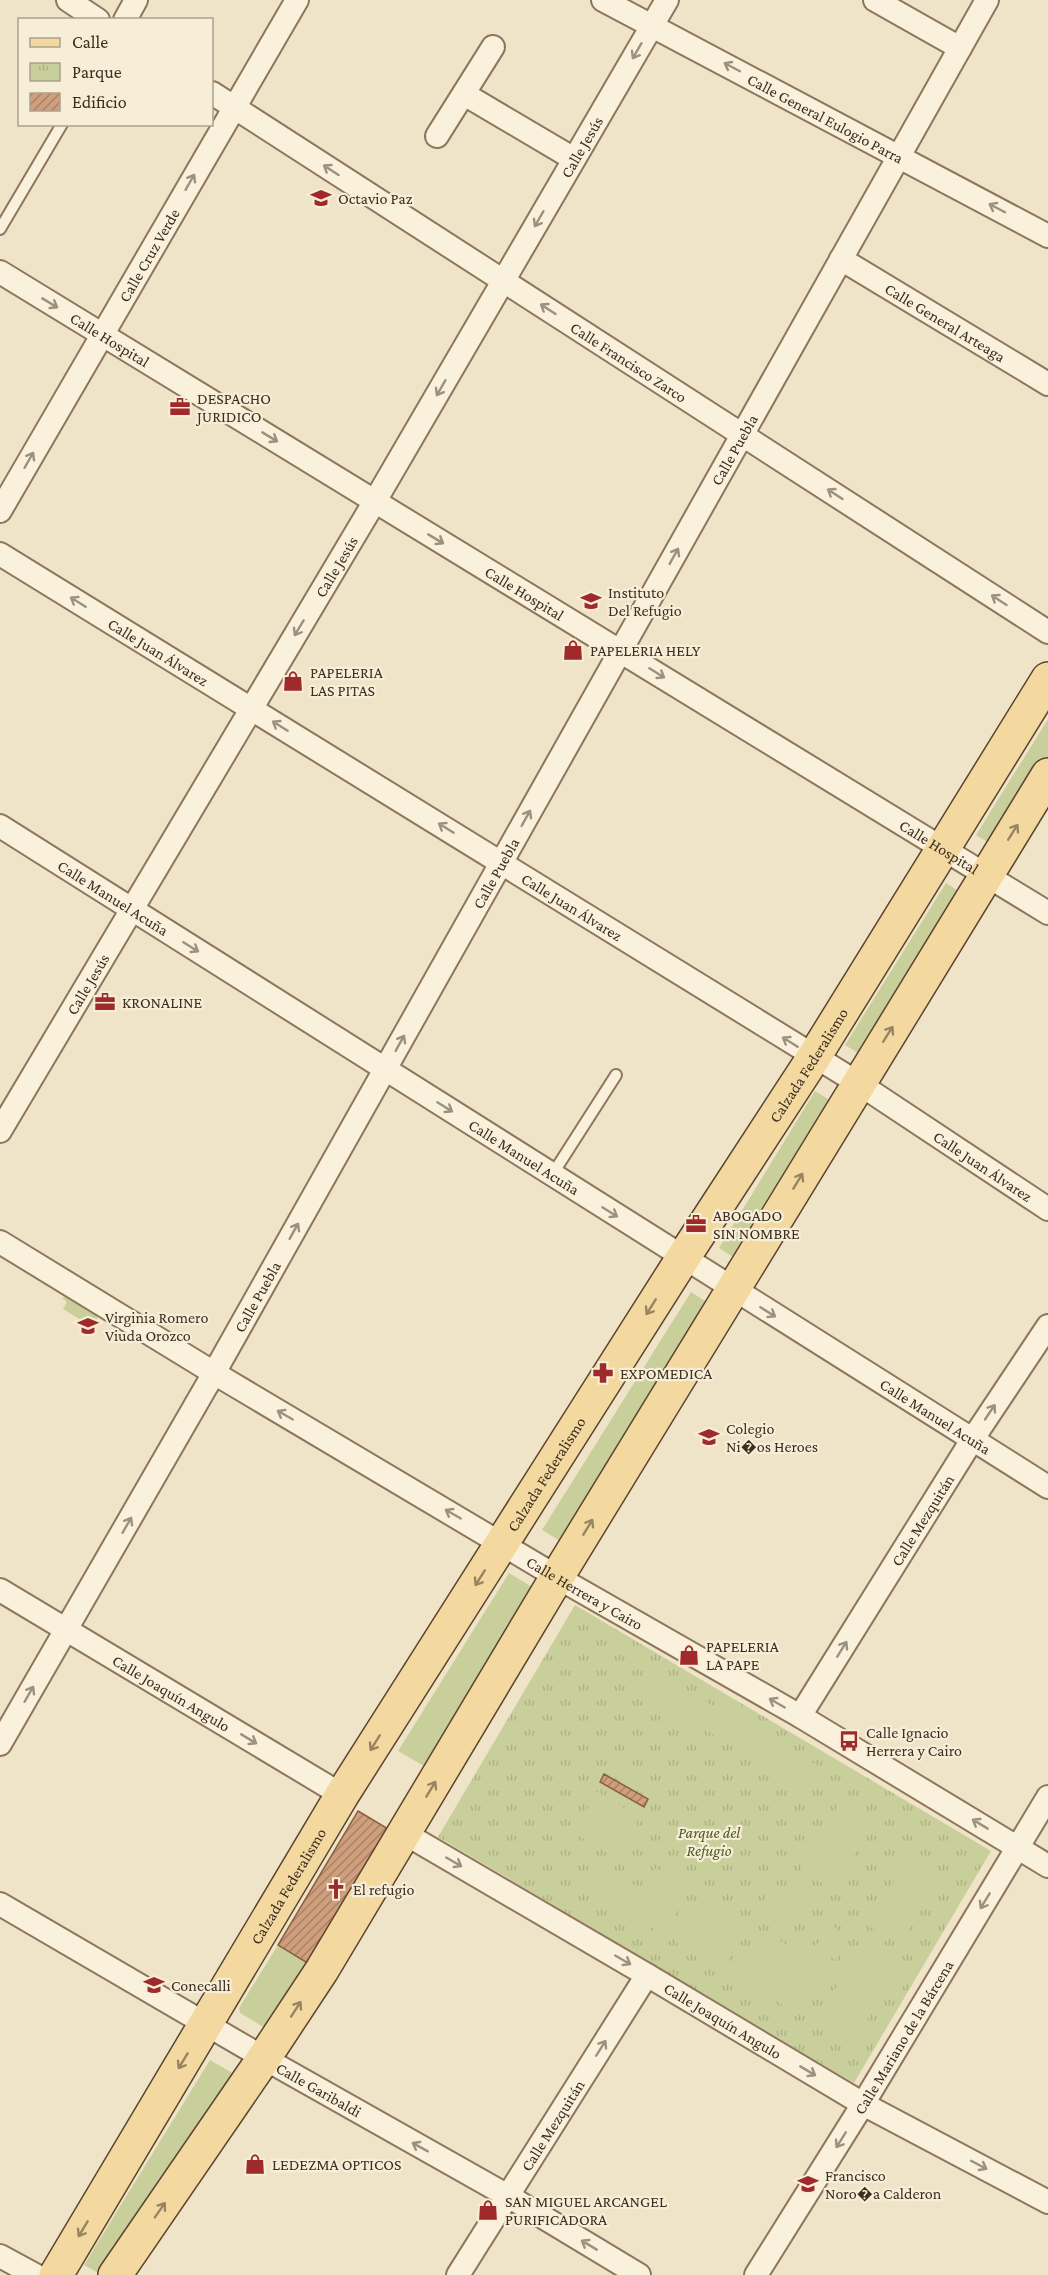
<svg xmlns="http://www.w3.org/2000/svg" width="1048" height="2275" viewBox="0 0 1048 2275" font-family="'Crimson Pro',serif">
  <defs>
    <pattern id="park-tufts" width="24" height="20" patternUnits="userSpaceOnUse" patternTransform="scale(1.5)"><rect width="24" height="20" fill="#c9cf9b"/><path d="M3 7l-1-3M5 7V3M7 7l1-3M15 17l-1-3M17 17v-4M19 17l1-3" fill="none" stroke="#aeb285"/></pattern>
    <pattern id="building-hatch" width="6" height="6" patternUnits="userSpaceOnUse" patternTransform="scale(1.5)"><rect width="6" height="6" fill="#cf9f7d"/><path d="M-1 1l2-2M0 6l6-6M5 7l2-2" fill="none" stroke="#a98266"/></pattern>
  </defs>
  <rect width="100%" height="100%" fill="#f0e4c8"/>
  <path fill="url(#park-tufts)" d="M575,1605l416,246 -137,232 -416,-246z"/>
  <g fill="#c9cf9b">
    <path d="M1048,719v45l-51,84 -21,-13z"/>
    <path d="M946,883l20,13 -100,162 -21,-13z"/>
    <path d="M815,1091l21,13 -97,157 -20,-13z"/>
    <path d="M691,1292l22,14 -148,238 -23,-14z"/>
    <path d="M70,1295l27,16v10l-4,-2 -4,6 -26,-16 4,-7 -5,-4z"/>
    <path d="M509,1573l28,17 -108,179 -31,-18z"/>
    <path d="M656,1673l161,92 -13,22 -160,-93z"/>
    <path d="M616,1762l39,22 -7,12 -39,-22z"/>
    <path d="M597,1792l43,25 -24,41 -43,-26z"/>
    <path d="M840,1803l33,19 -40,68 -33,-19z"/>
    <path d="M907,1859l33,19 -40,67 -32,-19z"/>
    <path d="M601,1865l42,25 13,-22 35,20 -27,47 -77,-45z"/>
    <path d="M789,1886l20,11 -18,31 -32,-19 12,-21 13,7z"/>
    <path d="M703,1896l46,27 -27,46 -46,-27z"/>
    <path d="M829,1924l20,12 -13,24 -21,-12z"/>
    <path d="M765,1932l63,37 -27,46 -64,-37z"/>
    <path d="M862,1943l37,22 -47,81 -38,-22z"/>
    <path d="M278,1945l36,22 -44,64 -30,-18 -1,-5z"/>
    <path d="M210,2060l33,19 -141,196 -18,-10z"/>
  </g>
  <g fill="url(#building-hatch)" stroke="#8d5f41" stroke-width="1.5">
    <path d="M604,1774l44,25 -4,8 -44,-25z"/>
    <path d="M358,1811l37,22 -81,134 -36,-22z"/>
  </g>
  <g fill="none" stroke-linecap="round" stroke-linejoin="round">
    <g stroke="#8d765c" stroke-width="14">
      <g id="service">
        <path d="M0,229l62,-105"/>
        <path d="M552,1175l64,-100"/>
      </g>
    </g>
    <g stroke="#8d765c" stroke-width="26">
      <g id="minor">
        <path d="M68,0l30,20"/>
        <path id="s1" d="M603,0l445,236"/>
        <path d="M875,0l85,48"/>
        <path d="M125,20l11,-20"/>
        <path id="s2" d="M212,93l836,539"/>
        <path d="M464,94l110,65"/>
        <path d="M437,136l56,-89"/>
        <path id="s3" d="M841,259l207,125"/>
        <path id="s4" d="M0,272l1048,641"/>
        <path id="s5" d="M0,511l297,-511"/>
        <path id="s6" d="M0,554l858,529 190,126"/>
        <path id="s7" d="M0,826l1048,661"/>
        <path id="s8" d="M0,1131l375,-630 292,-501"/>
        <path id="s9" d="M0,1242l214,131 355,211 231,132 248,150"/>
        <path id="s10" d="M0,1590l342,205"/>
        <path id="s11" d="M800,1716l172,-276 76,-114"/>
        <path id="s12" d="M0,1744l214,-371 773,-1373"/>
        <path id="s13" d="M404,1833l243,142 216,129 185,98"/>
        <path id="s14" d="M0,1904l276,161 232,131 131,79"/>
        <path d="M0,2256l35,19"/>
        <path id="s15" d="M458,2275l189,-300"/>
        <path id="s16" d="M756,2275l107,-171 185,-307"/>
      </g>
    </g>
    <g stroke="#5b4430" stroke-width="36">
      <g id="primary">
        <path id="s17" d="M56,2275l286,-480 341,-537 131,-201 234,-378"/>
        <path d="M115,2275l149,-217 58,-88 235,-393 491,-802"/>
      </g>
    </g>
    <use href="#service" stroke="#faf1dc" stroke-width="10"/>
    <use href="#minor" stroke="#faf1dc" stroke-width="22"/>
    <use href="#primary" stroke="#f3d9a0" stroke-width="33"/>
  </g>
  <defs><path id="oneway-shaft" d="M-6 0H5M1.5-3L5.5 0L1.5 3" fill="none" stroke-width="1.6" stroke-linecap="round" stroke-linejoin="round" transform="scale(1.5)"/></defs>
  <g stroke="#9c907e">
    <use href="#oneway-shaft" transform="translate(637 51) rotate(120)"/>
    <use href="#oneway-shaft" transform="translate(732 67) rotate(-152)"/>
    <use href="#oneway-shaft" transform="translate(331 170) rotate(-147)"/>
    <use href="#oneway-shaft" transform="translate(190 182) rotate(-60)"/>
    <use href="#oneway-shaft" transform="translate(997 208) rotate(-152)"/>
    <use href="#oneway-shaft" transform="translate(539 219) rotate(120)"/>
    <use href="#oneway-shaft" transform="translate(50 303) rotate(31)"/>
    <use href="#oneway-shaft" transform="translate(548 309) rotate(-147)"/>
    <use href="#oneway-shaft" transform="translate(441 388) rotate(120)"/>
    <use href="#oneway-shaft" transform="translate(270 437) rotate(31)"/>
    <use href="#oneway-shaft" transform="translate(29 460) rotate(-60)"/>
    <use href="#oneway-shaft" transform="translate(835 494) rotate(-147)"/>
    <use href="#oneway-shaft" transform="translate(436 539) rotate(31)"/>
    <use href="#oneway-shaft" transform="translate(674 556) rotate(-61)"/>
    <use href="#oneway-shaft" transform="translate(999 600) rotate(-147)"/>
    <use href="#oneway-shaft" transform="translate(78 602) rotate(-148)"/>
    <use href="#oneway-shaft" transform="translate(299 628) rotate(121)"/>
    <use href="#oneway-shaft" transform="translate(657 673) rotate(32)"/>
    <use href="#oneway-shaft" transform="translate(280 726) rotate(-148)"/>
    <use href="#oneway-shaft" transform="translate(526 818) rotate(-61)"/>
    <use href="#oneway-shaft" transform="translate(446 828) rotate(-148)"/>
    <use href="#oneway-shaft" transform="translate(191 947) rotate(32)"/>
    <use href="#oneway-shaft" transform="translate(790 1042) rotate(-148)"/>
    <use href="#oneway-shaft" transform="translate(400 1043) rotate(-61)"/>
    <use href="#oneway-shaft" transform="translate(445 1107) rotate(32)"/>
    <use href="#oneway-shaft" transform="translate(610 1212) rotate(32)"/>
    <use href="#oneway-shaft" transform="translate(294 1231) rotate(-61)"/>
    <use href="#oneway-shaft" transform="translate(768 1312) rotate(32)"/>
    <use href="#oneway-shaft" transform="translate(990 1412) rotate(-56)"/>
    <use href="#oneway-shaft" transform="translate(285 1415) rotate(-150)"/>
    <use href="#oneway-shaft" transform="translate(453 1514) rotate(-150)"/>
    <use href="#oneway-shaft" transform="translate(127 1525) rotate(-60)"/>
    <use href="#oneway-shaft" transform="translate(842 1649) rotate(-58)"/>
    <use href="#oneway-shaft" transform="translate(29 1694) rotate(-60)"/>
    <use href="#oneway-shaft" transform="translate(777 1703) rotate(-150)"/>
    <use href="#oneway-shaft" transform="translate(249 1739) rotate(31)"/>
    <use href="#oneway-shaft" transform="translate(980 1824) rotate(-149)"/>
    <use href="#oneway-shaft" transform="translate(454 1862) rotate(30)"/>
    <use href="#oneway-shaft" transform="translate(985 1901) rotate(121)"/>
    <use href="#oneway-shaft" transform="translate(623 1960) rotate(30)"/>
    <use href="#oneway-shaft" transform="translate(601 2048) rotate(-58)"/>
    <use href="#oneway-shaft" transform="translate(808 2071) rotate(31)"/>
    <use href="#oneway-shaft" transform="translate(841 2140) rotate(122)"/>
    <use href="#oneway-shaft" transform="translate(420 2147) rotate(-151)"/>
    <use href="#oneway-shaft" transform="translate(979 2165) rotate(28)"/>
    <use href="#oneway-shaft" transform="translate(589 2245) rotate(-149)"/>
  </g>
  <g stroke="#988460">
    <use href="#oneway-shaft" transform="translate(1013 832) rotate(-58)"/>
    <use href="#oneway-shaft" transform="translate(888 1034) rotate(-58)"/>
    <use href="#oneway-shaft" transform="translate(798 1181) rotate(-59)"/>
    <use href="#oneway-shaft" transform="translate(651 1307) rotate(122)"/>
    <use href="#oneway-shaft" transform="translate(588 1527) rotate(-59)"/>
    <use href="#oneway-shaft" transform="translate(480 1578) rotate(122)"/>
    <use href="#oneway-shaft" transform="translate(375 1743) rotate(122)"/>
    <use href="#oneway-shaft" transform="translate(431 1789) rotate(-59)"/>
    <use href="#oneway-shaft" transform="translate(296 2009) rotate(-57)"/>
    <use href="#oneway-shaft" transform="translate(183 2061) rotate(121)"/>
    <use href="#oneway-shaft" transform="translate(160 2210) rotate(-55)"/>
    <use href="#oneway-shaft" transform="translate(83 2229) rotate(121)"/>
  </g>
  <defs>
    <g id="school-bare" transform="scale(1.62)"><path d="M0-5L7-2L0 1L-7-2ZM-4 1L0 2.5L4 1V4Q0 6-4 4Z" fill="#9e2a2b" stroke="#f7eed8" stroke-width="2.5" paint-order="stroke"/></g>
    <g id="office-bare" transform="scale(1.62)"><path d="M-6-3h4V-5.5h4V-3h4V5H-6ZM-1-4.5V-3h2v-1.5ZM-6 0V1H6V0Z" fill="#9e2a2b" stroke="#f7eed8" stroke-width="2.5" paint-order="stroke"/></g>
    <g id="shop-bare" transform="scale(1.62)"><path d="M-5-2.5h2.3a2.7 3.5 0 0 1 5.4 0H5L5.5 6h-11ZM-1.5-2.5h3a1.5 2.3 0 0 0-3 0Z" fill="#9e2a2b" stroke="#f7eed8" stroke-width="2.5" paint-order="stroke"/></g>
    <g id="pharmacy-bare" transform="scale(1.62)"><path d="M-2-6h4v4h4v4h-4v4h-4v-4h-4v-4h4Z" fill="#9e2a2b" stroke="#f7eed8" stroke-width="2.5" paint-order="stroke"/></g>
    <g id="bus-bare" transform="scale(1.62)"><path d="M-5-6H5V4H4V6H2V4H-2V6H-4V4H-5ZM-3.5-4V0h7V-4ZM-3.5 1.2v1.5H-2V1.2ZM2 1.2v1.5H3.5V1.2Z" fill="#9e2a2b" stroke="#f7eed8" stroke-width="2.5" paint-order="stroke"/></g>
    <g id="church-bare" transform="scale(1.62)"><path d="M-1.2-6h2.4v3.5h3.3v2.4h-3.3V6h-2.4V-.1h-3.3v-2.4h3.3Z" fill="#9e2a2b" stroke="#f7eed8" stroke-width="2.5" paint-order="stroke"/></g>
  </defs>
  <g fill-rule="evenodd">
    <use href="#school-bare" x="321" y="198"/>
    <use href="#office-bare" x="180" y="407"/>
    <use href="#school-bare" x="591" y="601"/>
    <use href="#shop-bare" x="573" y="650"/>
    <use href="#shop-bare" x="293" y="681"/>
    <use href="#office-bare" x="105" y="1002"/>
    <use href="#office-bare" x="696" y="1224"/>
    <use href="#school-bare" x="88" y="1326"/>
    <use href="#pharmacy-bare" x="603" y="1373"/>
    <use href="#school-bare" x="709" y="1437"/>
    <use href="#shop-bare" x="689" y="1655"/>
    <use href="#bus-bare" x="849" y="1741"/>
    <use href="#church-bare" x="336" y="1889"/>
    <use href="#school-bare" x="154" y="1985"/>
    <use href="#shop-bare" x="255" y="2164"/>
    <use href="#school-bare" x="808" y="2184"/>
    <use href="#shop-bare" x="488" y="2210"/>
  </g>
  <g text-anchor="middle" stroke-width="4.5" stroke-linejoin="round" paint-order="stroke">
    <g font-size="16" fill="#3d2e20" stroke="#f7eed8">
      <text dy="6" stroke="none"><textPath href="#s1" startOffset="252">Calle General Eulogio Parra</textPath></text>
      <text dy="6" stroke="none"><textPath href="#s8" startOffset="1143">Calle Jesús</textPath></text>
      <text dy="6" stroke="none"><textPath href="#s5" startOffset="296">Calle Cruz Verde</textPath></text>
      <text dy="6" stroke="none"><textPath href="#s3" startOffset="122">Calle General Arteaga</textPath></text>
      <text dy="6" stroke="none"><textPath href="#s4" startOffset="129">Calle Hospital</textPath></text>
      <text dy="6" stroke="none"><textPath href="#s2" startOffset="496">Calle Francisco Zarco</textPath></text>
      <text dy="6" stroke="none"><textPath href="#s12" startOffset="1488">Calle Puebla</textPath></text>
      <text dy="6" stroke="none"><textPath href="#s8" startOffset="657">Calle Jesús</textPath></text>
      <text dy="6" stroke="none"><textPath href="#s4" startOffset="615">Calle Hospital</textPath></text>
      <text dy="6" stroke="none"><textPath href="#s6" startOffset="186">Calle Juan Álvarez</textPath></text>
      <text dy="6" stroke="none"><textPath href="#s4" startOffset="1101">Calle Hospital</textPath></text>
      <text dy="6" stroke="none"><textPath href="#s12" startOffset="1002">Calle Puebla</textPath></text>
      <text dy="6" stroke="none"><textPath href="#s7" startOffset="134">Calle Manuel Acuña</textPath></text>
      <text dy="6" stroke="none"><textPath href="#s6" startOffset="672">Calle Juan Álvarez</textPath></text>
      <text dy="6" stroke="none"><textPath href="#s8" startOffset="171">Calle Jesús</textPath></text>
      <text dy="6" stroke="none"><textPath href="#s17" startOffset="1425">Calzada Federalismo</textPath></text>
      <text dy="6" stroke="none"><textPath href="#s7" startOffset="620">Calle Manuel Acuña</textPath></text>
      <text dy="6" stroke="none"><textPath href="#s6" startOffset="1158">Calle Juan Álvarez</textPath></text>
      <text dy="6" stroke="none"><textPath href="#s12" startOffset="516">Calle Puebla</textPath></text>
      <text dy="6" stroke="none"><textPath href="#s7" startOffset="1106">Calle Manuel Acuña</textPath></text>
      <text dy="6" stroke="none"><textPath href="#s17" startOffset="939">Calzada Federalismo</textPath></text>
      <text dy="6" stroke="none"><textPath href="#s11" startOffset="231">Calle Mezquitán</textPath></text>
      <text dy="6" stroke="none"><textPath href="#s9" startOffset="682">Calle Herrera y Cairo</textPath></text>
      <text dy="6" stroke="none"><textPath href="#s10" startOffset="200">Calle Joaquín Angulo</textPath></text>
      <text dy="6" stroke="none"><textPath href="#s17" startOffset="453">Calzada Federalismo</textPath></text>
      <text dy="6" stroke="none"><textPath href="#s13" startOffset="370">Calle Joaquín Angulo</textPath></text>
      <text dy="6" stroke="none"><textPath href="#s16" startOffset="280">Calle Mariano de la Bárcena</textPath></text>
      <text dy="6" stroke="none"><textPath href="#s14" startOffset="369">Calle Garibaldi</textPath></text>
      <text dy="6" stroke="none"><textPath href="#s15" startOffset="177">Calle Mezquitán</textPath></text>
    </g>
    <g font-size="16" fill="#3d2e20" stroke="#f7eed8" text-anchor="start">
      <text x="338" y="204">Octavio Paz</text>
      <text x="197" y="404">DESPACHO<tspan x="197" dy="18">JURIDICO</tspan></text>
      <text x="608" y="598">Instituto<tspan x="608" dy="18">Del Refugio</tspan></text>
      <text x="590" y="656">PAPELERIA HELY</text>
      <text x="310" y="678">PAPELERIA<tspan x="310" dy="18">LAS PITAS</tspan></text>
      <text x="122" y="1008">KRONALINE</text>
      <text x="713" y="1221">ABOGADO<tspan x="713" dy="18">SIN NOMBRE</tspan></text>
      <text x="105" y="1323">Virginia Romero<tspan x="105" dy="18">Viuda Orozco</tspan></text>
      <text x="620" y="1379">EXPOMEDICA</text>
      <text x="726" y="1434">Colegio<tspan x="726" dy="18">Ni�os Heroes</tspan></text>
      <text x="706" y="1652">PAPELERIA<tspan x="706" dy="18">LA PAPE</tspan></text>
      <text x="866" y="1738">Calle Ignacio<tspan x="866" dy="18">Herrera y Cairo</tspan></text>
      <text x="353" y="1895">El refugio</text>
      <text x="171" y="1991">Conecalli</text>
      <text x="272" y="2170">LEDEZMA OPTICOS</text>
      <text x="825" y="2181">Francisco<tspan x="825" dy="18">Noro�a Calderon</tspan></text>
      <text x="505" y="2207">SAN MIGUEL ARCANGEL<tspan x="505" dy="18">PURIFICADORA</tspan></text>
    </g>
    <g font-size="16" font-style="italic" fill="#4d5a26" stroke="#f7eed8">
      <text x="709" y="1838">Parque del<tspan x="709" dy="18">Refugio</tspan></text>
    </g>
  </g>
  <rect x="18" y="18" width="195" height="108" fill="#f7eed8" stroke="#ada18e" stroke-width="1.5"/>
  <rect x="30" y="38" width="30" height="9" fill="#f3d9a0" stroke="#ada18e" stroke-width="1.5"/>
  <text x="72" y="48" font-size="18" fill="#3d2e20">Calle</text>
  <rect x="30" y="63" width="30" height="18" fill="url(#park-tufts)" stroke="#ada18e" stroke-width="1.5"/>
  <text x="72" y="78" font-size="18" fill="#3d2e20">Parque</text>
  <rect x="30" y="93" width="30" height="18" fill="url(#building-hatch)" stroke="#ada18e" stroke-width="1.5"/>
  <text x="72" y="108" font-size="18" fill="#3d2e20">Edificio</text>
</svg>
